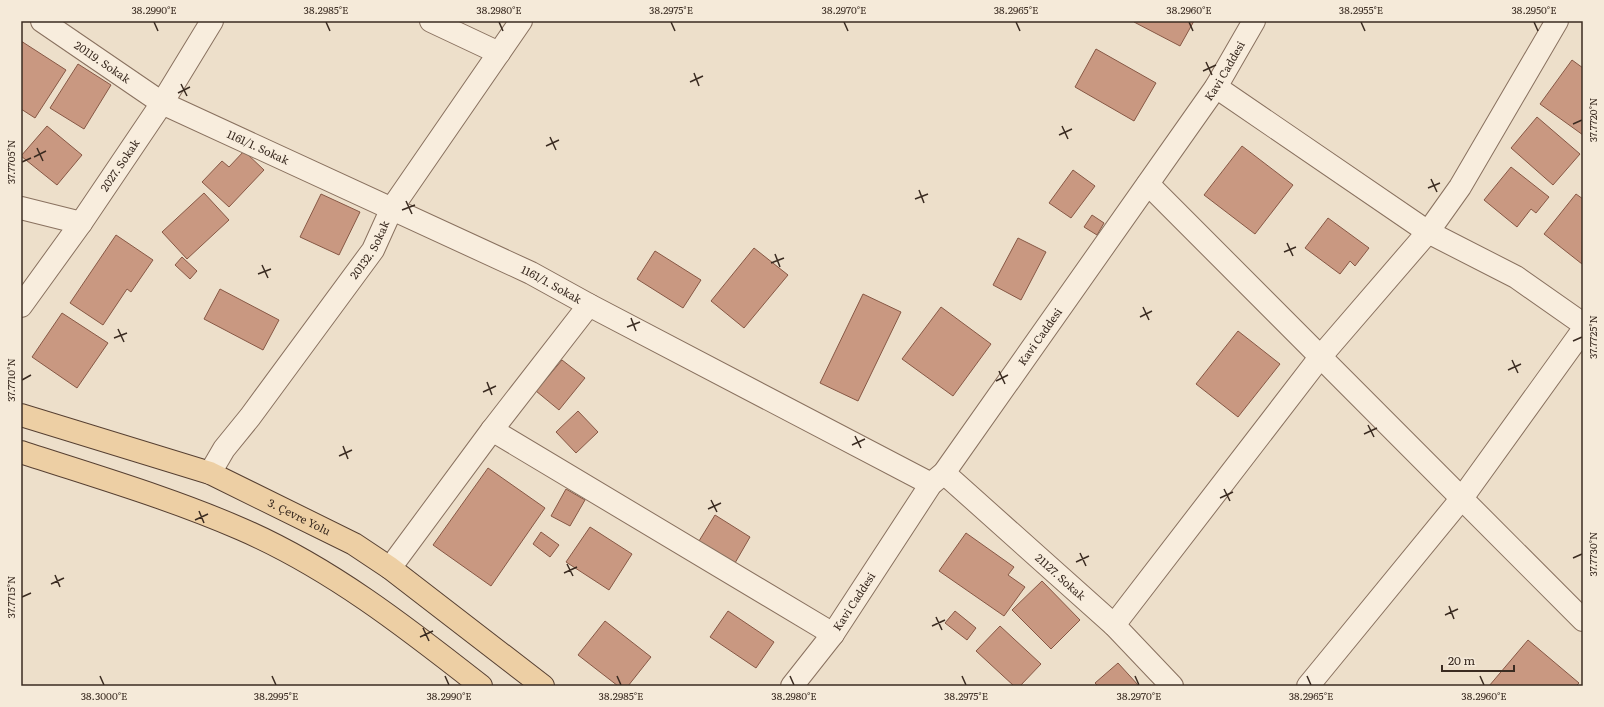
<svg xmlns="http://www.w3.org/2000/svg" width="1604" height="707" viewBox="0 0 1604 707" font-family="Literata,serif">
  <rect width="100%" height="100%" fill="#eddfca"/>
  <g fill="#c99881" stroke="#875845">
    <path d="M1134,21h60l-14,25 -46,-24z"/>
    <path d="M21,41l45,29 -31,48 -14,-9z"/>
    <path d="M1096,49l60,34 -22,38 -59,-34z"/>
    <path d="M1572,60l11,8v67l-43,-31z"/>
    <path d="M78,64l33,21 -27,44 -34,-21z"/>
    <path d="M1537,117l43,37 -27,31 -42,-37z"/>
    <path d="M47,126l35,29 -25,30 -36,-29z"/>
    <path d="M1242,146l51,39 -38,49 -51,-39z"/>
    <path d="M244,151l20,19 -35,37 -27,-25 20,-21 7,6z"/>
    <path d="M1511,167l38,30 -13,16 -5,-4 -14,18 -33,-27z"/>
    <path d="M1073,170l22,16 -24,32 -22,-15z"/>
    <path d="M204,193l25,27 -42,39 -25,-27z"/>
    <path d="M321,194l39,18 -21,43 -39,-18z"/>
    <path d="M1576,194l7,5 -1,65 -38,-30z"/>
    <path d="M1092,215l12,8 -7,12 -13,-8z"/>
    <path d="M1328,218l41,30 -14,18 -5,-5 -10,13 -35,-26z"/>
    <path d="M116,235l37,25 -22,32 -4,-3 -24,36 -33,-22z"/>
    <path d="M1018,238l28,14 -25,48 -28,-15z"/>
    <path d="M754,248l34,27 -44,53 -33,-27z"/>
    <path d="M655,251l46,29 -18,28 -46,-29z"/>
    <path d="M182,257l15,14 -7,8 -15,-14z"/>
    <path d="M220,289l59,31 -16,30 -59,-31z"/>
    <path d="M863,294l38,18 -43,89 -38,-18z"/>
    <path d="M941,307l50,37 -38,52 -51,-37z"/>
    <path d="M62,313l46,30 -31,45 -45,-31z"/>
    <path d="M1238,331l42,33 -42,53 -42,-33z"/>
    <path d="M562,360l23,18 -26,32 -23,-19z"/>
    <path d="M578,411l20,21 -22,21 -20,-21z"/>
    <path d="M488,468l57,40 -54,78 -58,-41z"/>
    <path d="M566,489l19,11 -15,26 -19,-10z"/>
    <path d="M715,515l35,22 -15,26 -36,-22z"/>
    <path d="M590,527l42,27 -23,36 -43,-28z"/>
    <path d="M541,532l18,13 -9,12 -17,-13z"/>
    <path d="M966,533l48,34 -6,8 17,12 -21,29 -65,-45z"/>
    <path d="M1042,581l38,39 -29,29 -39,-39z"/>
    <path d="M728,611l46,31 -18,26 -46,-31z"/>
    <path d="M955,611l21,17 -9,12 -22,-17z"/>
    <path d="M605,621l46,36 -23,29h-10l-40,-31z"/>
    <path d="M1000,626l41,38 -21,22h-6l-38,-35z"/>
    <path d="M1528,640l51,43 -3,3h-87z"/>
    <path d="M1118,663l21,23h-41l-3,-3z"/>
  </g>
  <g fill="none" stroke-linecap="round" stroke-linejoin="round">
    <g stroke="#89715f" stroke-width="24">
      <g id="minor">
        <path id="s1" d="M42,21l120,82 369,170 58,32 342,179"/>
        <path d="M431,21l68,32"/>
        <path d="M1216,87l212,145 88,45 67,47"/>
        <path d="M1148,184l435,436"/>
        <path d="M21,208l60,15"/>
        <path id="s2" d="M21,306l60,-83 81,-120 50,-82"/>
        <path d="M492,430l341,204"/>
        <path id="s3" d="M210,473l14,-24 26,-32 123,-167 19,-42 129,-187"/>
        <path id="s4" d="M944,473l170,152 58,61"/>
        <path d="M390,568l102,-138 97,-125"/>
        <path d="M1114,625l207,-269 107,-124 32,-45 97,-166"/>
        <path id="s5" d="M792,686l41,-52 98,-150 13,-11 272,-386 38,-66"/>
        <path d="M1308,686l154,-188 121,-168"/>
      </g>
    </g>
    <g stroke="#574032" stroke-width="24">
      <g id="major">
        <path id="s6" d="M21,415l189,58 144,71 36,24 153,118"/>
        <path d="M21,452c73,24 149,46 220,77 88,38 165,98 240,157"/>
      </g>
    </g>
    <use href="#minor" stroke="#f8eddd" stroke-width="22"/>
    <use href="#major" stroke="#edcfa4" stroke-width="22"/>
  </g>
  <path fill="none" stroke="#3a2b21" stroke-width="1.5" d="M154,22l4,9M326,22l4,9M499,22l4,9M671,22l4,9M844,22l4,9M1016,22l4,9M1189,22l4,9M1361,22l4,9M1534,22l4,9M1206,62l6,13M1203,71l13,-6M694,73l5,13M690,82l13,-6M181,84l6,12M178,93l12,-6M1573,124l9,-4M1062,126l6,13M1059,135l13,-6M550,137l6,13M546,146l13,-6M37,148l6,13M34,157l12,-6M22,162l9,-4M1431,179l6,13M1428,188l12,-5M919,190l5,13M915,199l13,-5M406,201l6,13M402,210l13,-5M1287,243l6,13M1284,252l12,-5M775,254l5,13M771,263l13,-5M262,265l6,13M258,274l13,-5M1143,307l6,13M1140,317l12,-6M631,318l5,13M627,327l13,-5M118,329l6,13M114,338l13,-5M1573,341l9,-4M1512,360l6,13M1508,370l13,-6M999,371l6,13M22,380l9,-5M996,381l12,-6M487,382l5,13M483,392l13,-6M1368,425l6,12M1364,434l13,-6M855,436l6,12M852,445l13,-6M343,446l5,13M339,456l13,-6M1224,489l6,12M1220,498l13,-6M711,500l6,12M708,509l13,-6M199,511l5,12M195,520l13,-6M1080,553l6,13M1573,558l9,-4M1076,562l13,-6M567,564l6,12M564,573l13,-6M55,575l5,12M51,584l13,-6M22,597l9,-4M1449,606l5,13M1445,615l13,-6M936,617l6,13M932,626l13,-6M423,628l6,13M420,637l13,-6M100,676l4,9M272,676l4,9M445,676l4,9M617,676l4,9M790,676l4,9M962,676l4,9M1135,676l4,9M1307,676l4,9M1480,676l4,9"/>
  <g text-anchor="middle" stroke-width="3.5" stroke-linejoin="round" paint-order="stroke">
    <g font-size="11" fill="#3a2b21" stroke="#f5ead9">
      <text dy="4" stroke="none"><textPath href="#s1" startOffset="73">20119. Sokak</textPath></text>
      <text dy="4" stroke="none"><textPath href="#s5" startOffset="753">Kavi Caddesi</textPath></text>
      <text dy="4" stroke="none"><textPath href="#s1" startOffset="251">1161/1. Sokak</textPath></text>
      <text dy="4" stroke="none"><textPath href="#s2" startOffset="172">2027. Sokak</textPath></text>
      <text dy="4" stroke="none"><textPath href="#s3" startOffset="275">20132. Sokak</textPath></text>
      <text dy="4" stroke="none"><textPath href="#s1" startOffset="575">1161/1. Sokak</textPath></text>
      <text dy="4" stroke="none"><textPath href="#s5" startOffset="429">Kavi Caddesi</textPath></text>
      <text dy="4" stroke="none"><textPath href="#s6" startOffset="297">3. Çevre Yolu</textPath></text>
      <text dy="4" stroke="none"><textPath href="#s4" startOffset="156">21127. Sokak</textPath></text>
      <text dy="4" stroke="none"><textPath href="#s5" startOffset="105">Kavi Caddesi</textPath></text>
    </g>
  </g>
  <rect width="1604" height="707" fill="none" stroke="#f5ead9" stroke-width="44"/>
  <path d="M1442 665v6h72v-6" fill="none" stroke="#3a2b21" stroke-width="2"/>
  <text x="1448" y="665" font-size="12" fill="#3a2b21" stroke="#f5ead9" stroke-width="3" paint-order="stroke">20 m</text>
  <rect x="22" y="22" width="1560" height="663" fill="none" stroke="#3a2b21" stroke-width="1.5"/>
  <g font-size="10" text-anchor="middle" fill="#3a2b21">
    <text x="154" y="14">38.2990°E</text>
    <text x="326" y="14">38.2985°E</text>
    <text x="499" y="14">38.2980°E</text>
    <text x="671" y="14">38.2975°E</text>
    <text x="844" y="14">38.2970°E</text>
    <text x="1016" y="14">38.2965°E</text>
    <text x="1189" y="14">38.2960°E</text>
    <text x="1361" y="14">38.2955°E</text>
    <text x="1534" y="14">38.2950°E</text>
    <text transform="translate(1593 120) rotate(-90)" y="4">37.7720°N</text>
    <text transform="translate(11 162) rotate(-90)" y="4">37.7705°N</text>
    <text transform="translate(1593 337) rotate(-90)" y="4">37.7725°N</text>
    <text transform="translate(11 380) rotate(-90)" y="4">37.7710°N</text>
    <text transform="translate(1593 554) rotate(-90)" y="4">37.7730°N</text>
    <text transform="translate(11 597) rotate(-90)" y="4">37.7715°N</text>
    <text x="104" y="700">38.3000°E</text>
    <text x="276" y="700">38.2995°E</text>
    <text x="449" y="700">38.2990°E</text>
    <text x="621" y="700">38.2985°E</text>
    <text x="794" y="700">38.2980°E</text>
    <text x="966" y="700">38.2975°E</text>
    <text x="1139" y="700">38.2970°E</text>
    <text x="1311" y="700">38.2965°E</text>
    <text x="1484" y="700">38.2960°E</text>
  </g>
</svg>
